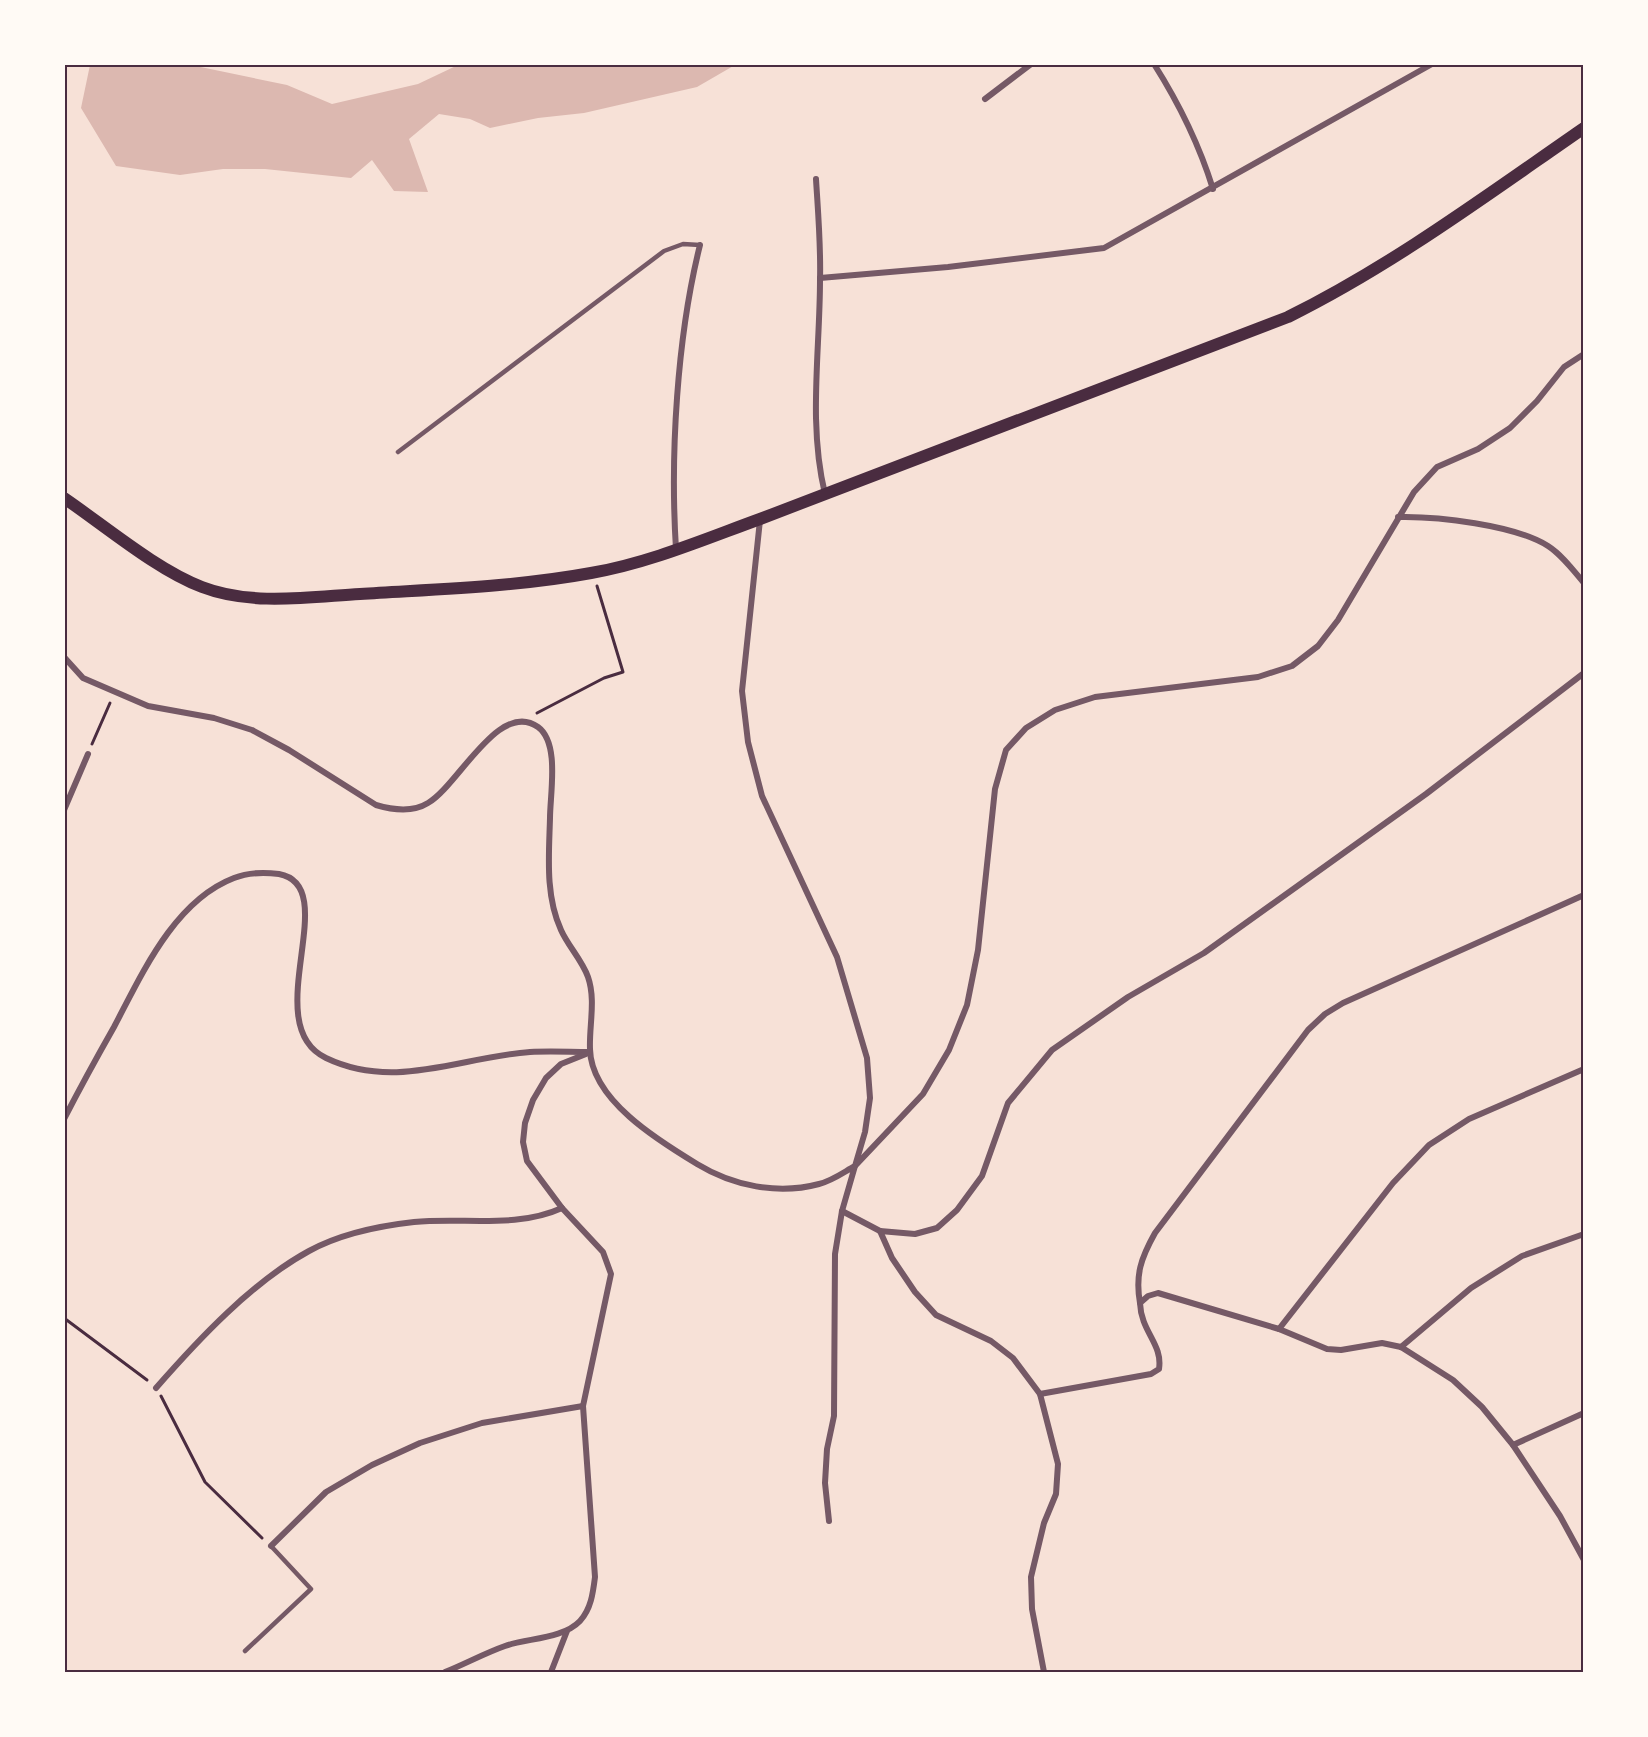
<svg xmlns="http://www.w3.org/2000/svg" width="1648" height="1737" viewBox="0 0 1648 1737" font-family="'Noto Sans',sans-serif">
  <rect width="100%" height="100%" fill="#f7e1d7"/>
  <path fill="#dcb8b0" d="M90,65h101l96,20 45,19 86,-20 40,-19h277l-38,22 -113,26 -46,5 -48,10 -20,-9 -31,-5 -30,25 19,53 -34,-1 -22,-31 -21,18 -86,-9h-42l-43,6 -64,-9 -35,-58z"/>
  <g fill="none" stroke-linecap="round" stroke-linejoin="round">
    <g stroke="#4a2c40" stroke-width="3">
      <path d="M537,713l67,-35 19,-6 -26,-86"/>
      <path d="M92,744l18,-41"/>
      <path d="M64,1318l83,62"/>
      <path d="M161,1396l44,86 57,56"/>
    </g>
    <g stroke="#755966" stroke-width="4.5">
      <path d="M398,452l266,-201 19,-7 17,1"/>
      <path d="M245,1651l66,-62 -40,-43"/>
    </g>
    <g stroke="#755966" stroke-width="6">
      <path d="M1154,64c26,41 45,80 59,125"/>
      <path d="M985,99l46,-35"/>
      <path d="M816,179c2,33 5,67 4,101 0,71 -12,144 5,214"/>
      <path d="M820,278l128,-11 156,-19 328,-184"/>
      <path d="M1398,517c38,-1 117,8 150,29 14,9 25,24 36,37"/>
      <path d="M676,549c-6,-94 1,-212 24,-304"/>
      <path d="M64,657l19,21 65,28 66,12 38,12 37,20 87,55c17,5 36,8 52,-2 30,-17 71,-104 110,-76 22,16 12,67 12,91 -1,37 -5,77 11,112 7,16 21,30 27,47 8,23 1,49 2,72 1,51 69,92 107,115 36,22 81,31 122,20 13,-3 25,-12 36,-18l10,-34 5,-34 -3,-40 -30,-101 -75,-161 -14,-54 -6,-51 18,-171"/>
      <path d="M64,810l24,-56"/>
      <path d="M64,1119c16,-31 33,-62 50,-92 28,-53 60,-126 120,-149 15,-6 29,-6 45,-4 66,12 -23,151 47,184 69,33 134,-1 204,-6 20,-1 40,0 59,0"/>
      <path d="M842,1211l38,20 12,27 23,34 21,23 55,26 22,17 27,36 18,70 -2,30 -12,29 -13,54 1,32 12,63"/>
      <path d="M880,1231l35,3 22,-6 20,-18 25,-34 26,-73 44,-53 76,-53 76,-44 222,-159 158,-121"/>
      <path d="M1140,1303c-5,-28 1,-45 15,-70l153,-203 17,-16 18,-11 241,-108"/>
      <path d="M1279,1329l114,-146 36,-38 40,-26 115,-50"/>
      <path d="M1401,1347l70,-59 51,-32 62,-22"/>
      <path d="M156,1388c42,-48 96,-106 153,-137 31,-17 69,-25 105,-29 49,-5 102,7 148,-14"/>
      <path d="M1040,1394l111,-20 8,-5c4,-25 -18,-37 -19,-66l8,-7 10,-3 121,36 48,20 14,1 41,-7 19,4 52,33 29,27 31,38 47,71 24,44"/>
      <path d="M1513,1445l71,-32"/>
      <path d="M829,1521l-4,-38 2,-34 7,-33 1,-162 7,-43 13,-45 68,-72 26,-44 18,-45 11,-55 17,-161 11,-39 20,-22 29,-18 40,-13 163,-20 34,-11 26,-20 20,-26 76,-128 23,-25 41,-18 32,-21 27,-27 27,-34 20,-13"/>
      <path d="M271,1546l55,-54 46,-27 48,-22 62,-20 101,-17"/>
      <path d="M445,1672c20,-8 40,-19 60,-26 22,-8 58,-7 75,-25 11,-12 13,-28 15,-44l-12,-171 28,-132 -8,-22 -41,-44 -35,-47 -4,-19 2,-19 8,-23 13,-22 15,-14 25,-10"/>
      <path d="M551,1672l16,-41"/>
    </g>
    <path stroke="#4a2c40" stroke-width="12" d="M64,498c41,28 93,72 138,89 49,19 107,10 158,7 77,-5 155,-7 231,-21 58,-10 114,-34 169,-54l528,-202c105,-52 199,-122 296,-189"/>
  </g>
  <rect width="1648" height="1737" fill="none" stroke="#fffaf5" stroke-width="132"/>
  <rect x="66" y="66" width="1516" height="1605" fill="none" stroke="#4a2c40" stroke-width="2"/>
</svg>
